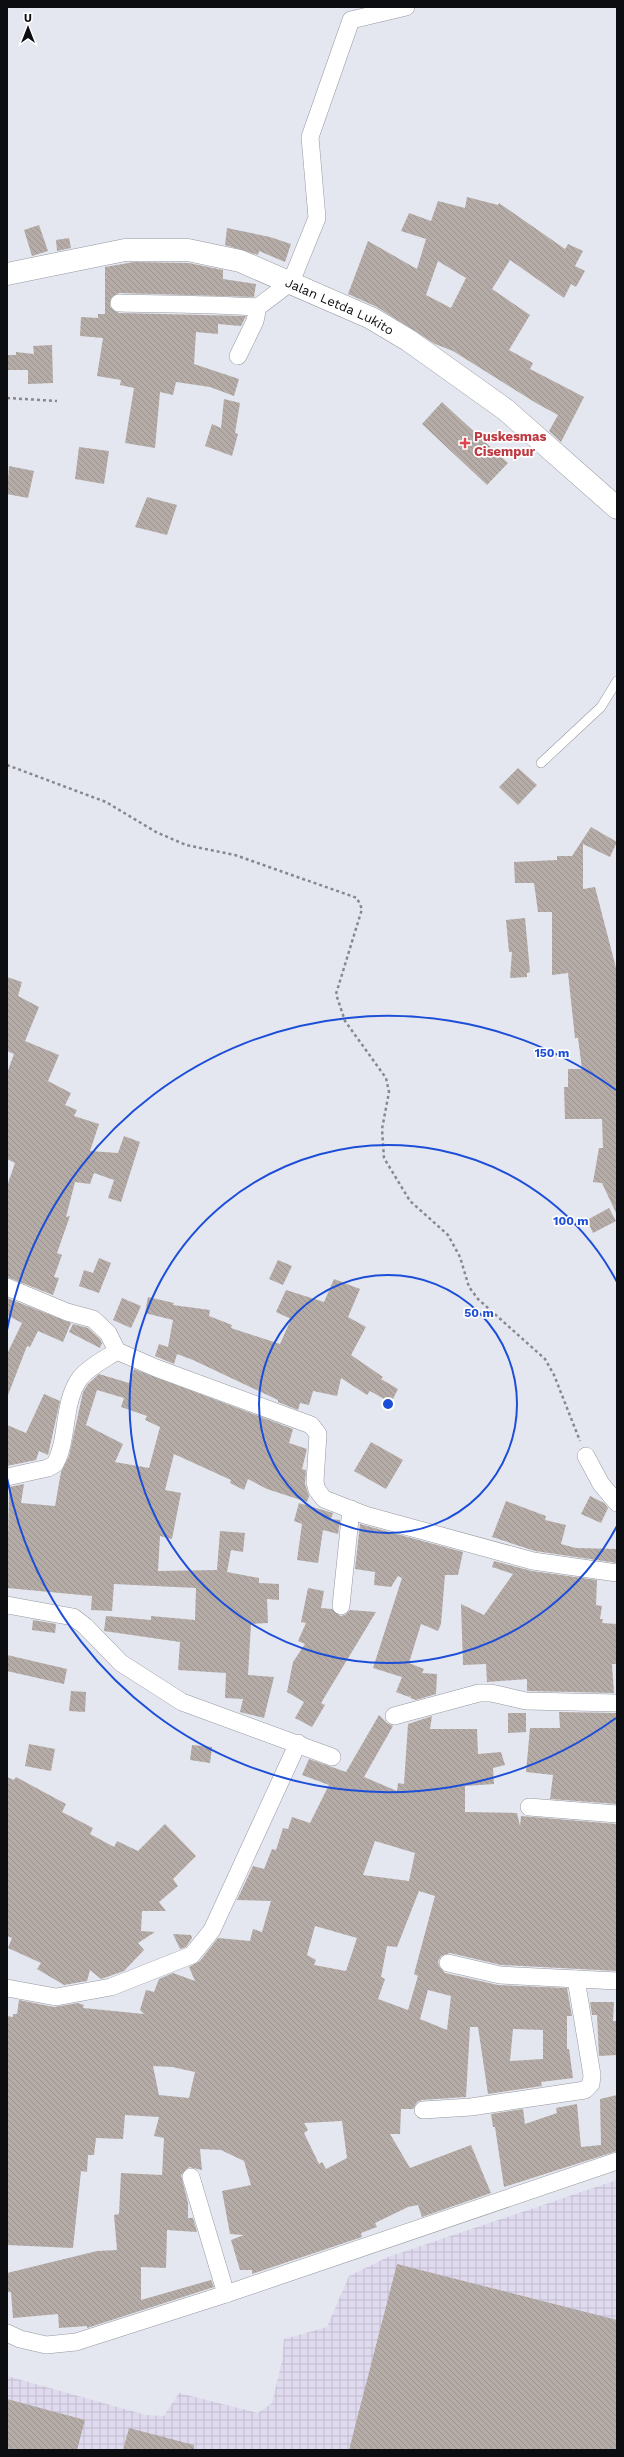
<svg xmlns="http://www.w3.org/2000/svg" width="624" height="2457" viewBox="0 0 624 2457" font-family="'Work Sans',sans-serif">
  <defs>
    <pattern id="industrial-grid" width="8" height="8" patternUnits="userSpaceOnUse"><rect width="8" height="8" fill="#e0daef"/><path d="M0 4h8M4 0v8" fill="none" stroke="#bfbacc"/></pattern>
    <pattern id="building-back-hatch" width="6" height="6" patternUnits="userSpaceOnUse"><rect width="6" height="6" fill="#b5aca7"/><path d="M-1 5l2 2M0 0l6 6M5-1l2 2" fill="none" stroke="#9a938f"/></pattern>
  </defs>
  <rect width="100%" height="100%" fill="#e4e7f0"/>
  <path fill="url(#industrial-grid)" d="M617,2180v270h-610v-74l139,39 18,1 15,-23 79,20 14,-10 10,-42 2,-22 43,-12 22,-51 39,-19z"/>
  <g fill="url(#building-back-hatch)" fill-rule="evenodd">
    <path d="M467,197l31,8 1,-2 66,46 3,-5 15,7 -8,15 10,5 -9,16 -5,-3 -7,14 -54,-38 -18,29 38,26 -21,35 24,13 -3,6 54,28 -23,45 -12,-11 9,-16 -22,-12 -83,-52 -18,-7 -58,-37 -29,-13 20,-53 49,28 9,-30 -25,-8 8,-18 22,8 7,-20 27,7zM438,261l28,17 -15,30 -25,-13z"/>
    <path d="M39,225l9,26 -16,5 -8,-26z"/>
    <path d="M227,228l43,9 21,7 -6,18 -26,-11 -1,4 -33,-10z"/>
    <path d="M69,238l2,10 -14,3 -1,-11z"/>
    <path d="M134,262l55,1 34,7v9l33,5 -2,13 -135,-4 -8,5 -1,9 9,6 127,3 -5,10 -23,-2v10l-22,-2 -2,32 45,15 -5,17 -24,-9 -34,-5 -3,13 -13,-3 -5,56 -30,-5 9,-55 -14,-3 1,-5 -24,-4 6,-38 -23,-2 1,-19 17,1v-4h7v-47z"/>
    <path d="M52,345l1,38 -25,1v-14h-21v-15h9v-3l18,2 -1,-8z"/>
    <path d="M224,399l16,4 -5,30 3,1 -6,22 -27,-10 7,-22 9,4z"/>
    <path d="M442,402l66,61 -21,22 -65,-61z"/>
    <path d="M79,447l30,4 -5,33 -29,-5z"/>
    <path d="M9,466l25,5 -6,27 -21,-4z"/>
    <path d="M147,497l30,8 -10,30 -32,-8z"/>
    <path d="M518,768l19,17 -19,20 -19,-18z"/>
    <path d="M591,827l26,15 -7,15 -27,-13v45l12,-2 21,81 1,247 -15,-32 -9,-1 6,-34h4l-1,-29h-37l-1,-32h4v-18h14l-4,-31h-3l-7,-65 -16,2v-63h-14l-4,-29h-19l-1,-21 43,-2v-4h15z"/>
    <path d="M525,918l5,54 -3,1v4l-17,1 2,-26h-3l-3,-32z"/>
    <path d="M7,977l15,5 -4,14 21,11 -14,34 34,14 -11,26 23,12 -6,12 12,5 -3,6 25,8 -9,27 28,2 6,-17 16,6 -19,60 -13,-4 6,-18 -20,-7 -4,11 -15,-2 -9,35 4,-1 -13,37 5,2 -8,22 5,1 -6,17 -46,-18v-91l8,-23 -8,-4v-86l7,-19 -7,-3z"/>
    <path d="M609,1208l7,13 -23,12 -6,-13z"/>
    <path d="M99,1258l12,5 -12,30 -20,-7 5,-16 9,3z"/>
    <path d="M278,1260l14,6 -9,19 -14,-6z"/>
    <path d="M334,1279l26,10 -12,28 18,10 -15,28 32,22 -2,2 17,10 -7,14 -21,-12 -3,4 -26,-17 -4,18 -24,-5 -4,14 -9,-2 -2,7 -20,-8v-2l-85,-40 -16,-6 -3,10 -19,-8 4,-12 9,3 5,-27 -28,-7 3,-16 26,6 -1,2 37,5 -1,6 23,9 -1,3 49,16 11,-25 -15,-7 10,-22 38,12z"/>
    <path d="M7,1298l64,25 -8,19 -25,-11 -8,16 -3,-1 -19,49 -1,-41 15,-31 -15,-8z"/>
    <path d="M122,1298l19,8 -10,22 -18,-8z"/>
    <path d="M73,1324l15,4 12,11 2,4 -2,5 -31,-16z"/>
    <path d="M134,1369l159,60 -4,14 18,6 -5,20 4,1 -1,14 4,12 -2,6 -40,-13 -19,-10 -4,11 -14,-7 1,-3 -57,-26 -9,36 16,3 -9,46 -12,-3 -2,35 59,-1 3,-39 25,2 -2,19 -12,-2 -4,22 32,6v5l20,1v16l-12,-1 1,24 -17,1 -3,51 26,2 -10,41 -24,-6 3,-13 -18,-1 1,-25 -48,-3 2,-28 -76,-11 2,-15 45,4v-4l44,4 1,-32 -82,-4 -2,27 -21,-1 1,-14 -85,-8 2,-101 15,-3 -3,19 34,3 6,-34 8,-16 14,-64 5,-8 11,-10 30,9zM97,1390l27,8 -3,9 26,9 -2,4 15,7 -11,41 -34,-6 8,-18 -37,-19z"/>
    <path d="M44,1394l16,7 -12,54 -9,-4 -3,9 -29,6v-41l19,8z"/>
    <path d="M371,1442l32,18 -17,29 -32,-18z"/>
    <path d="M590,1496l14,7 4,5 -7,15 -20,-9z"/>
    <path d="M506,1501l40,15 -1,4 21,5 -5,19 15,4 41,1v14l-82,-12 -43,-14z"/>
    <path d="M299,1503l34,10 -2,6 9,1 -2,14 -15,-4 -5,33 -21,-3 5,-36 -8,-3z"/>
    <path d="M360,1524l103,28 -5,23h-13l-4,49 -3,7 -17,-7 -12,39 15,6 -2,4 15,1 -1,20 -20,6 -6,-2 1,-3 -2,2 -13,-5 6,-15 -29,-9 29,-90 -4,-2 -7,11 -17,-2 1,-13 -20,-3z"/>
    <path d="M494,1561l38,10 65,9 -1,25 6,1 -2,13h3l-1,4 15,1v40h-5l2,29 -87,-2v-12l-40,3 -1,-18 -23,1 -2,-61 23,11 29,-41 -21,-7z"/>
    <path d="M308,1588l16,3 -3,17 11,1 8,7 5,-1 5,-5 26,2 -55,91 4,2 -13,22 -17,-9 9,-16 -17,-10 6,-30 12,-18 -7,-3 8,-18 -5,-1z"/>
    <path d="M33,1620l23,4 -1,9 -23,-3z"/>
    <path d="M7,1655l60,14 -3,15 -57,-13z"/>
    <path d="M71,1691l15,1 -1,20 -16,-1z"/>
    <path d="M559,1712l58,1v91l-67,-5 3,-24 -27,-3 4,-44h30z"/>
    <path d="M508,1713h18v19l-18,1z"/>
    <path d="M379,1715l8,8 6,3 -29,51 33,14 1,-8 6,1 4,-60 24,-8 -2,13h47l1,25 23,-2 4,13 -12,3 1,16 -29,2v26l52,1 3,13 1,-10 96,8v147l-116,-6 -51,-12 -9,3 -3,5 1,5 6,7 53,12 69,3 5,28h-5v33h2l4,29 -32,4 1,4 -54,8 -10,-67h-8l-4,70 -44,3 -5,2 -4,7h-12l-1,25h-10l20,34 61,-23 20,48 -69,24 -4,-12 -10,2 -33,16 2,4 -16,6 1,4 -110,37v-4h-12l-9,-30 13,-5 -14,-1 -8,-43 29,-6 -7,-24 -23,-11 -21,-1 2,21 -13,-3 -8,8 7,28v15h5l4,14 -30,-2 -1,38 -25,-1v33l70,-20 3,7 -127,41v-2l-28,2 -1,-14 -45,4 -2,-26h-4v-19l90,-22 20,-1 -3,-35 5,-1 2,-41 41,2 2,-37 -10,-2 5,-19 -34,-2 -2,24 -27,-1 -2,17h-6l-1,17 -6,-1 -8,77 -66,-3v-229l6,1v-3h4l2,-14 35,7 24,-4 6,2 -1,3 61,6 -4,-4 6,-20 8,2 5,-13 14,-6 22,8 -6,-14 11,-6 18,-23 32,3 3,-12 9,3 9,-31 -34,-1 16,-34 11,3 8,-20 4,1 7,-22 5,1 4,-12 18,6 19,-38 -27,-10 7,-16 37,13zM375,1841l40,12 -6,28 -46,-6zM419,1891l16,5 -21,78 4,2 -10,34 -30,-11 7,-20 -4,-2 6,-31 10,1zM315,1926l42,12 -11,33 -32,-6 2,-5 -9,-5zM428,1990l23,6 -4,34 -27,-11zM513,2029l30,1v29l-33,2zM153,2066l19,1 23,5 -6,26 -30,-3zM342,2121l5,37 -21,11 -4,-7 -3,2 -15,-31 4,-3 -4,-7z"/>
    <path d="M29,1744l26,5 -4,22 -26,-5z"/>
    <path d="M192,1745l20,2 -2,16 -20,-3z"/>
    <path d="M7,1777l7,3 2,-3 50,27 -4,8 31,16 -3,6 24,13 3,-6 21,10 27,-27 31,32 -23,23 5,7 -19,16 7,9h-24l-1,20 14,1 -17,11 6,7 -20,21 -23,8 -11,-9 -3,11 -23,4 -27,-16 4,-6 -33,-15 4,-10 -5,-2z"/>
    <path d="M173,1934l18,1 1,3 -6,9 -6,2z"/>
    <path d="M590,2002h24l-1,19h4v34l-18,1 -2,-41h-5z"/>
    <path d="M617,2095v56l-113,36 -9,-60h-2l-2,-13 32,-5 2,15 32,-11 -1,-5 21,-4 4,43 20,-2 -1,-46z"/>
    <path d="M397,2264l220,56v130h-268z"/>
    <path d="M7,2399l78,21 -8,30h-70z"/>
    <path d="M129,2428l65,17v5h-71z"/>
  </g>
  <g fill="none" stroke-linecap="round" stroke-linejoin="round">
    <g stroke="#9698a0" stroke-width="10">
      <path id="lane" d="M541,763l60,-56 16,-26"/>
    </g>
    <g stroke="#9698a0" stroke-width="18">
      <g id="street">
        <path d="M119,303c46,1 93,1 139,4"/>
        <path d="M238,356l17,-35 3,-14 33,-25 26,-64 -7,-81 41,-117 55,-13"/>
        <path d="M7,1287l60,25 26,7 15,14 9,18 39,17 155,57 7,9 -3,48 2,8 7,9 41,16 168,46 84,12"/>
        <path d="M586,1456l15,28 16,19"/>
        <path d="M7,1477l41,-9 7,-4c14,-26 7,-61 25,-86 10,-12 25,-19 37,-27"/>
        <path d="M7,1605l66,12 12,9 36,37 61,39 150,55"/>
        <path d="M341,1606l10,-97"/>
        <path d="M394,1716l85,-23h12l35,8 91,2"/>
        <path d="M529,1807l88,7"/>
        <path d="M448,1963l52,12 117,6"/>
        <path d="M7,1988l49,9 55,-10 81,-32 20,-25 86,-187"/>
        <path d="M423,2110l48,-3 114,-17 6,-6 1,-9 -16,-96"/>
        <path d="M191,2177l35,117"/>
        <path d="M7,2333l13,6 26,6 30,-3 150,-48 391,-133"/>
      </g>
    </g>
    <g stroke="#9698a0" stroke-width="23">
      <g id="secondary">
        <path id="s1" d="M7,274l118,-24h63l52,11 131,57 37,22 98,70 111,98"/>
      </g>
    </g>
    <g stroke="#86888e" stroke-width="2.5" stroke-dasharray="3 3" stroke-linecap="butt">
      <path d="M7,398l50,3"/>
      <path d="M7,765l99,37 50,30 30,13 49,10 122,43 5,11 -26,85 9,27 41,57 3,14 -7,37 2,29 26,43 38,34 12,22 9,30 9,12 67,60 9,16 26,66"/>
    </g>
    <use href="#lane" stroke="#fff" stroke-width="9"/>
    <use href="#street" stroke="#fff" stroke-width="17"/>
    <use href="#secondary" stroke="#fff" stroke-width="22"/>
  </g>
  <g fill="none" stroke="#1d4ed8" stroke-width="2">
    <circle cx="388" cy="1404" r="129"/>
    <path d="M617 1526A259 259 0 1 1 617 1282"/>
    <path d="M616 1718A388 388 0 0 1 7 1478M7 1330A388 388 0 0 1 616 1090"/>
  </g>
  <path fill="#e0444e" stroke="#fff" stroke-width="1.5" d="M463 437h4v4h4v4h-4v4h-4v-4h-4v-4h4z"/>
  <g text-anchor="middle" stroke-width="3.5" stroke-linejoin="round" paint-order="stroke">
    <g font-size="13" fill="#0c0d10" stroke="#fff">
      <text dy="5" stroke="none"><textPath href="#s1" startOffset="346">Jalan Letda Lukito</textPath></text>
    </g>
    <g font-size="13" font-weight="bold" fill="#be3a42" stroke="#fff" text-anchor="start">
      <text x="474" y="441">Puskesmas<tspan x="474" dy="15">Cisempur</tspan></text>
    </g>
  </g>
  <circle cx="388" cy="1404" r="6" fill="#1d4ed8" stroke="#fff" stroke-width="2"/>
  <g font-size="12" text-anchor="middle" font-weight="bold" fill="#1d4ed8" stroke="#fff" stroke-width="3.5" stroke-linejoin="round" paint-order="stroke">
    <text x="552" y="1057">150 m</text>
    <text x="571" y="1225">100 m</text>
    <text x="479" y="1317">50 m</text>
  </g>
  <rect width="624" height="2457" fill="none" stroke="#0c0d10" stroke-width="16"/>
  <g transform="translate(28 28)" stroke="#ffffff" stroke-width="3" paint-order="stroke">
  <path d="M0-3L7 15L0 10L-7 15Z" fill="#0c0d10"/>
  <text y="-6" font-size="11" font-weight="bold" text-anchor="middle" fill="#0c0d10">U</text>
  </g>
</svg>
